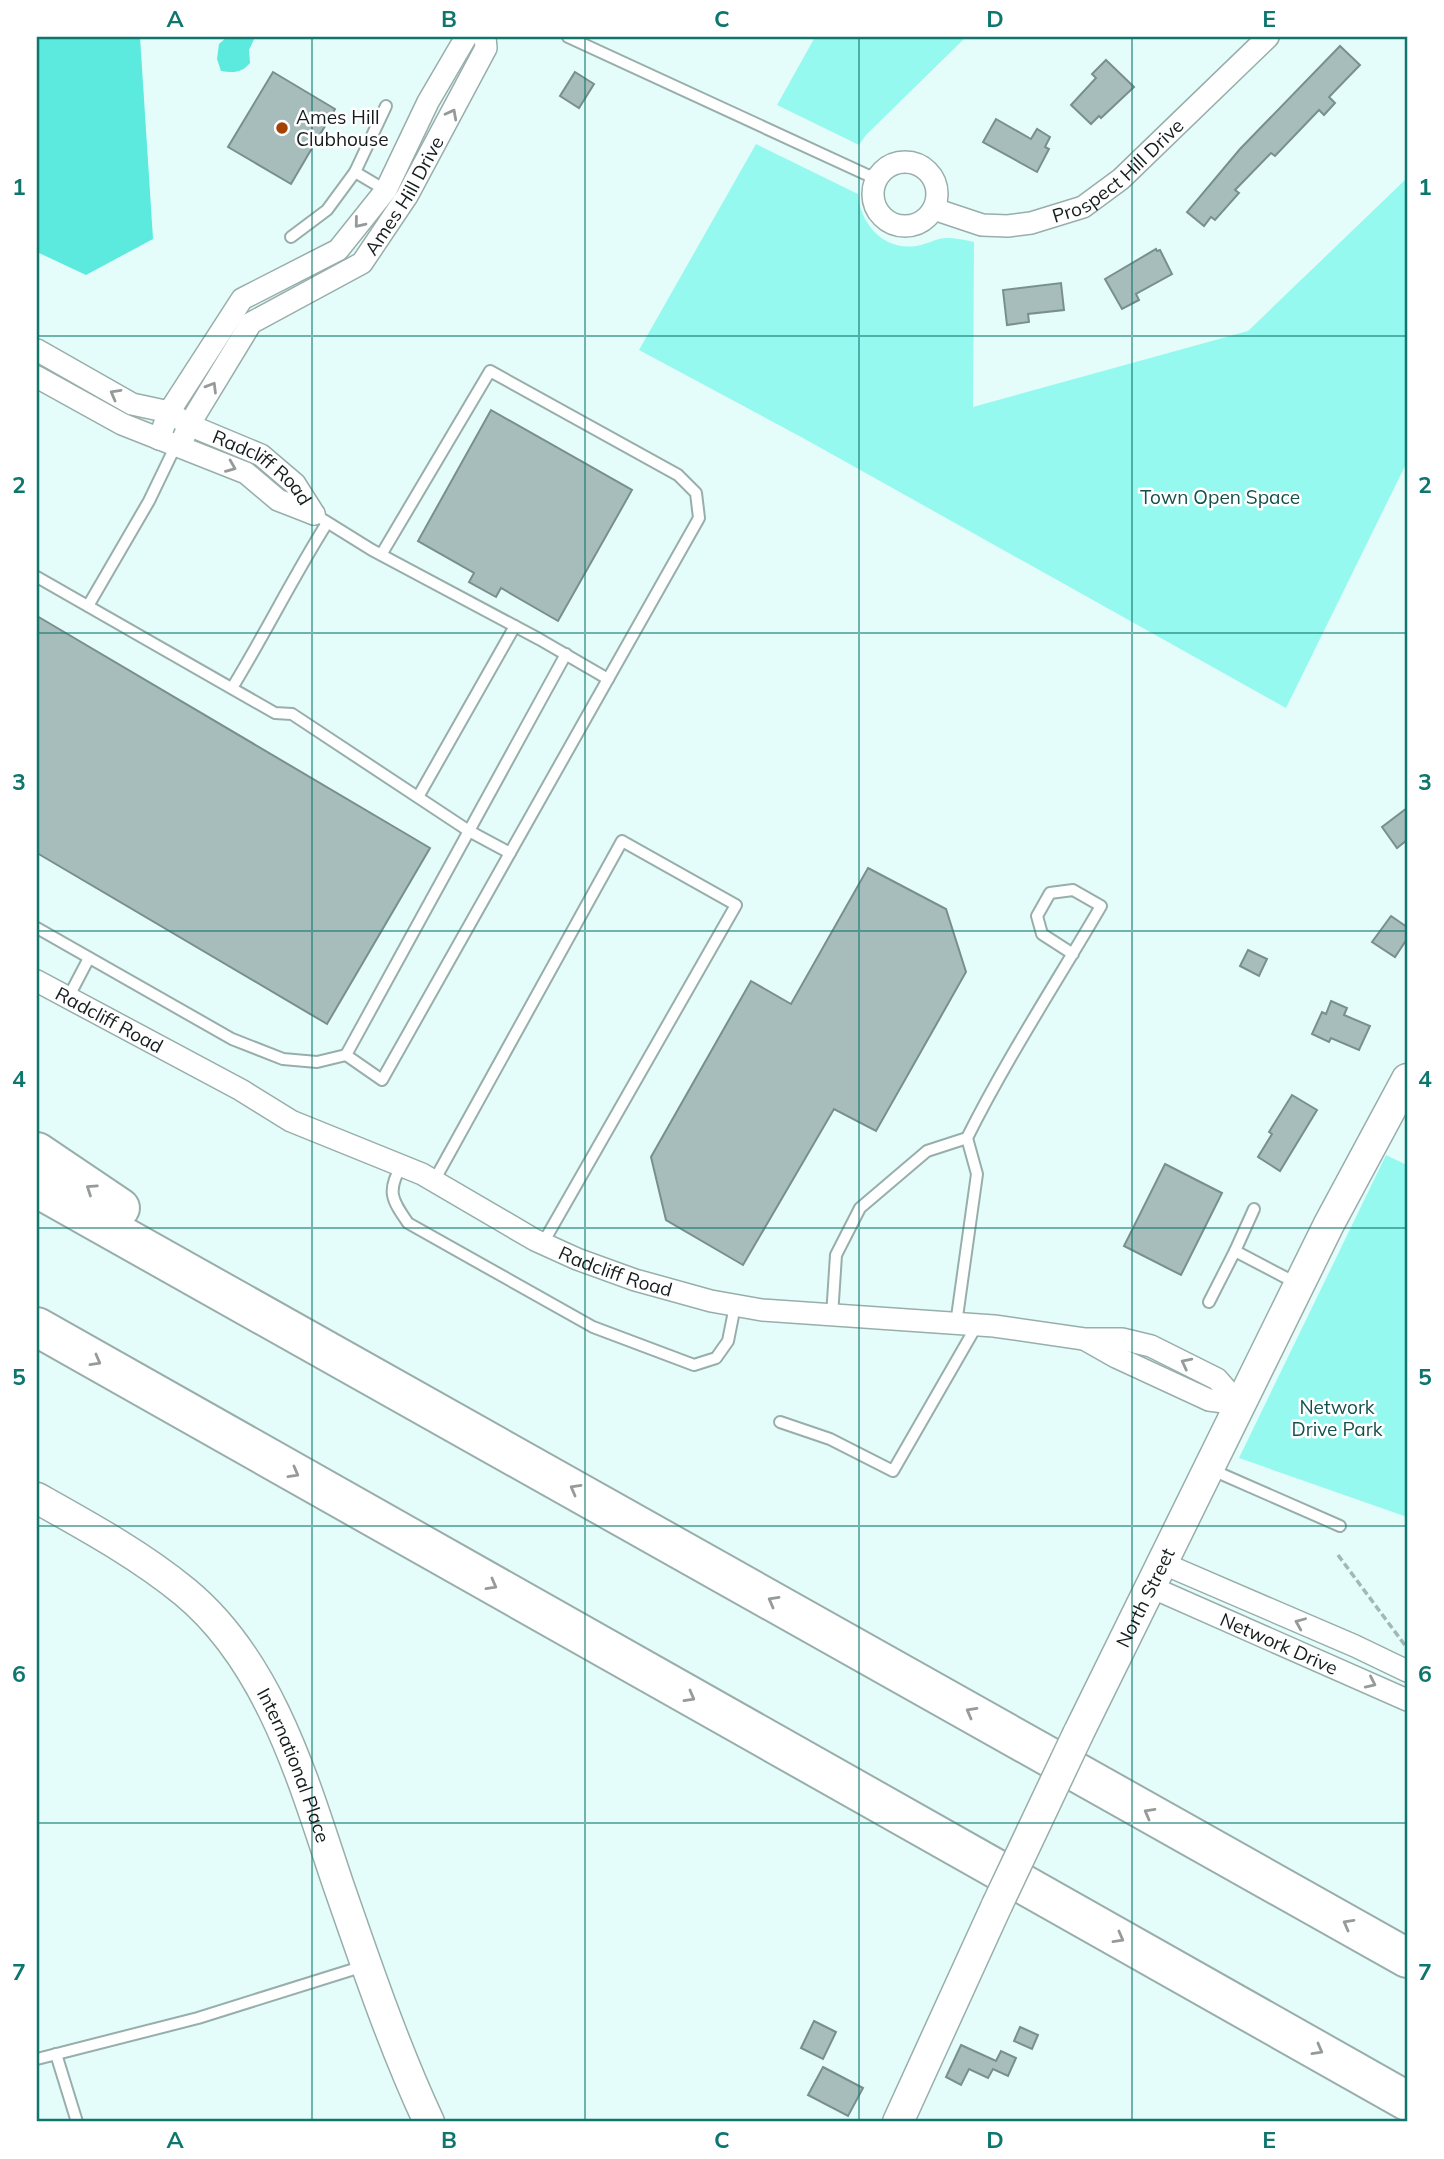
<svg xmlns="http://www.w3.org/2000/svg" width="1444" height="2159" viewBox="0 0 1444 2159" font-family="Mulish,sans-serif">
  <rect width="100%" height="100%" fill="#e5fdfa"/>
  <g fill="#95f9f0">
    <path d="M815,37h151l-100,98 -7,10 -82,-40z"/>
    <path d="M756,144l102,50c2,30 26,57 58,52 10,-1 20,-8 31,-8 9,0 18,2 27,4l-1,165 275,-76 159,-153v284l-121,246 -483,-270 -164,-88z"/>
    <path d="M1386,1155l21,10v352l-168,-59z"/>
  </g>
  <g fill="#5ce9de">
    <path d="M37,37h103l13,202 -67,36 -49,-23z"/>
    <path d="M227,37h28l-6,13 1,13c-8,10 -17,10 -29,8l-4,-12 2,-15z"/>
  </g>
  <g fill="#a7bdbb" stroke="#798f8c" stroke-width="2">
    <path d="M1340,46l20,19 -31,32 6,6 -11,12 -5,-5 -44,46 -4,-3 -36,37 4,3 -24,27 -4,-3 -7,9 -17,-14 53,-63z"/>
    <path d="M1106,60l28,27 -33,31 -2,-2 -8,8 -20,-19 25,-27 -4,-4z"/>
    <path d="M273,72l62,37 -44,75 -63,-37z"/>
    <path d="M575,72l19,12 -15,24 -19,-12z"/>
    <path d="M996,119l35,20 6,-10 13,8 -5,10 4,2 -12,23 -54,-30z"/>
    <path d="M1156,249l1,2 3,-1 12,24 -36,20 3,6 -17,9 -17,-30z"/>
    <path d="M1061,283l3,27 -36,4 1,8 -22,3 -4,-35z"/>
    <path d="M491,410l141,80 -74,131 -57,-33 -5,9 -27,-15 5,-9 -56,-32z"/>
    <path d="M37,616l393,232 -103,176 -290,-171z"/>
    <path d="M1407,808v32l-10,8 -15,-21z"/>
    <path d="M868,868l78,41 20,63 -90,159 -42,-22 -91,156 -77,-45 -15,-63 100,-176 40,23z"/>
    <path d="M1391,916l16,11v12l-12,18 -23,-15z"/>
    <path d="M1248,950l19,9 -8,17 -19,-10z"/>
    <path d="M1331,1001l16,7 -3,7 26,11 -11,24 -28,-12 -2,4 -17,-8 10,-22 4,2z"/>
    <path d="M1292,1095l25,15 -37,61 -22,-14 14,-23 -3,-2z"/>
    <path d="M1165,1164l57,29 -41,82 -57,-29z"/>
    <path d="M814,2021l22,11 -13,27 -22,-11z"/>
    <path d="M1020,2027l18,8 -6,14 -18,-8z"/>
    <path d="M961,2045l35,16 5,-10 15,7 -8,18 -15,-7 -5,9 -19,-9 -8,16 -15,-8z"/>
    <path d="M823,2067l40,21 -15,28 -40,-21z"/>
  </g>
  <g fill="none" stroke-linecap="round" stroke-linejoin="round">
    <g stroke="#98aeab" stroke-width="14">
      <g id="lane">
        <path d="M568,37l308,142"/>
        <path d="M386,106l-31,66 32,19"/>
        <path d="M291,237l36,-27 28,-38"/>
        <path d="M314,514l58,36 167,89 69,40 91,-161 -3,-25 -18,-18 -188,-104 -109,184"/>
        <path d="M37,577l238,136 17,1 177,117 41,22"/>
        <path d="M88,606l61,-105 27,-56"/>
        <path d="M232,688c33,-54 61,-111 95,-165"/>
        <path d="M418,797l97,-171"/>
        <path d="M37,928l195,111 51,20 34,3 29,-7 36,25 226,-401"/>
        <path d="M68,998l21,-40"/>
        <path d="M346,1055l220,-401"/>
        <path d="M402,1165c-16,26 -10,35 6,58l185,104 101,38 22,-7 12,-17 7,-35"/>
        <path d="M434,1181l188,-340 114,64 -193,338"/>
        <path d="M1235,1251l19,-42"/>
        <path d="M1209,1302l26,-51 61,32"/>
        <path d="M832,1316l4,-61 24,-47 67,-57 40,-13c40,-80 89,-155 134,-232l-28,-16 -23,3 -13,23 5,18 31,20"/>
        <path d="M956,1324l21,-150 -10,-36"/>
        <path d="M780,1422l50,17 63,32 84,-146"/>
        <path d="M1210,1469l130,57"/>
        <path d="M56,2054l21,68"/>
        <path d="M37,2059l161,-41 166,-52"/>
      </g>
    </g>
    <g stroke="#98aeab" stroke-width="24">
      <g id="street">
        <circle cx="905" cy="194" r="32"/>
        <path id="s1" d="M934,209l48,16 26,1 23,-3 52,-16 38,-28 147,-142"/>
        <path id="s2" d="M37,350l95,54 37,8 20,13 72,30 34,29 19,30"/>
        <path d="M37,377l85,47 124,49 32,27 36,14"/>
        <path d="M159,439l10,-27 73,-113 96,-49 48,-60 42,-88 38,-65"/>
        <path id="s3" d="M180,446l9,-21 62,-102 111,-60 45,-67 79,-148 -1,-11"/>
        <path id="s4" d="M37,981l204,109 50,31 131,53 113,66 42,19 58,21 76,21 51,9 232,16 90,13h38l29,7 66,33 22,25"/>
        <path d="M1086,1340l30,17 93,43 30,4"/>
        <path d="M1162,1563l193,83 52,25"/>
        <path id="s5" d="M1151,1587l256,113"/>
      </g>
    </g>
    <g stroke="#98aeab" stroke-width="33">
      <g id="secondary">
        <path id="s6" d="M37,1498c50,28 103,57 148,94 86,71 119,191 153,292 28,80 55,161 91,238"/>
        <path id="s7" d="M1078,1734l251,-510 78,-145"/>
        <path d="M898,2122l99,-217"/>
      </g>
    </g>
    <g stroke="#98aeab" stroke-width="42">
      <g id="highway">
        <path d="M37,1152l83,56"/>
        <path d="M37,1188l1370,770"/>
        <path d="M37,1327l1370,774"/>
      </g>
    </g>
    <path stroke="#a3b7b4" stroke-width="3.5" stroke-dasharray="7 3.5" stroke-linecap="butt" d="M1338,1555l69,93"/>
    <use href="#lane" stroke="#fff" stroke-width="10"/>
    <use href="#street" stroke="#fff" stroke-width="21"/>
    <use href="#secondary" stroke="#fff" stroke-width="30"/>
    <use href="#highway" stroke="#fff" stroke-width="38"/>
    <g stroke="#98aeab" stroke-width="33" stroke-linecap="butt">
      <path id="secondary-bridge" d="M997,1905l81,-171"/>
    </g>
    <use href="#secondary-bridge" stroke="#fff" stroke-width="30"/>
  </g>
  <defs><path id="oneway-chevron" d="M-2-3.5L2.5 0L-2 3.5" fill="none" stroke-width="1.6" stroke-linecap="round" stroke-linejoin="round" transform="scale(1.75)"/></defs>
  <g stroke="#969a99">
    <use href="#oneway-chevron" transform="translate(452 114) rotate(-62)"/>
    <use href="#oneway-chevron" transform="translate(359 223) rotate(129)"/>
    <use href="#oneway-chevron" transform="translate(212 387) rotate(-59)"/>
    <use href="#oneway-chevron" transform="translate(115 394) rotate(-151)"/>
    <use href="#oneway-chevron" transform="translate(231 467) rotate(22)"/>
    <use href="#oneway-chevron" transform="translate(91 1189) rotate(-146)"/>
    <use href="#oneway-chevron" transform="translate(96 1361) rotate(29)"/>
    <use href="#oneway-chevron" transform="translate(1186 1363) rotate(-153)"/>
    <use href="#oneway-chevron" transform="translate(294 1473) rotate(29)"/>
    <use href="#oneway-chevron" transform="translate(575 1489) rotate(-151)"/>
    <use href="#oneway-chevron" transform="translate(492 1585) rotate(29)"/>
    <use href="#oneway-chevron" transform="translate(773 1601) rotate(-151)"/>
    <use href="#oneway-chevron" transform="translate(1300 1623) rotate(-157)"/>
    <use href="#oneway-chevron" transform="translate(1371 1683) rotate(25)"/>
    <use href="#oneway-chevron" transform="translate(690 1697) rotate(29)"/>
    <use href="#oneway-chevron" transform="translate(971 1712) rotate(-151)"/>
    <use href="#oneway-chevron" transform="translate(1149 1813) rotate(-151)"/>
    <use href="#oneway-chevron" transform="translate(1348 1924) rotate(-151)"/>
    <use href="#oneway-chevron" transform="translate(1119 1938) rotate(29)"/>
    <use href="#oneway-chevron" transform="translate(1318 2050) rotate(29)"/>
  </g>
  <path fill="none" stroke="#0f766e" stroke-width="2" stroke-opacity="0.55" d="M312,37v2085M585,37v2085M859,37v2085M1132,37v2085M37,336h1370M37,633h1370M37,931h1370M37,1228h1370M37,1526h1370M37,1823h1370"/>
  <circle fill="#a44201" stroke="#fff" stroke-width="2.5" cx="282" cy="128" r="7"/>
  <g text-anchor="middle" stroke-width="5" stroke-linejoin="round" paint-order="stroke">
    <g font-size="19" fill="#151e1d" stroke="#fff" text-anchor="start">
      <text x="296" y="124">Ames Hill<tspan x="296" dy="22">Clubhouse</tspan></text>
    </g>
    <g font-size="19" fill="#151e1d" stroke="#fff">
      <text dy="7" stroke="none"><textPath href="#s1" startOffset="203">Prospect Hill Drive</textPath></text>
      <text dy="7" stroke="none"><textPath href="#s3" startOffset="348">Ames Hill Drive</textPath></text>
      <text dy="7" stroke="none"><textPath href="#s2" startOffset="257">Radcliff Road</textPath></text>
      <text dy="7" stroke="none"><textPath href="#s4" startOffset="82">Radcliff Road</textPath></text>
      <text dy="7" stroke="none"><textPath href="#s4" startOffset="649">Radcliff Road</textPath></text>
      <text dy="7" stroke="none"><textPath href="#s7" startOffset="152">North Street</textPath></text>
      <text dy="7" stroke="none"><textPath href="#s5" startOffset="140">Network Drive</textPath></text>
      <text dy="7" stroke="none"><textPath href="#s6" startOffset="383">International Place</textPath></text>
    </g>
    <g font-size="19" fill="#13514c" stroke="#fff">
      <text x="1220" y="504">Town Open Space</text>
      <text x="1337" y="1414">Network<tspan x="1337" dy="22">Drive Park</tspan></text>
    </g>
  </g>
  <rect width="1444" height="2159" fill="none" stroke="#ffffff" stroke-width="77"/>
  <rect x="38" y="38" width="1368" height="2082" fill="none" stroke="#0f766e" stroke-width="2.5"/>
  <g font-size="23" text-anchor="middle" font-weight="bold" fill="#0f766e">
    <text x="175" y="27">A</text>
    <text x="449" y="27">B</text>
    <text x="722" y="27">C</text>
    <text x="995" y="27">D</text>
    <text x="1269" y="27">E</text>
    <text x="19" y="195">1</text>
    <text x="1425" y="195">1</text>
    <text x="19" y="493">2</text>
    <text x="1425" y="493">2</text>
    <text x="19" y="790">3</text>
    <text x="1425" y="790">3</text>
    <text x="19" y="1087">4</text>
    <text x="1425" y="1087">4</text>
    <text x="19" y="1385">5</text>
    <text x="1425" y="1385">5</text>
    <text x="19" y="1682">6</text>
    <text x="1425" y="1682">6</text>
    <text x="19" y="1980">7</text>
    <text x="1425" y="1980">7</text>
    <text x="175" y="2148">A</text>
    <text x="449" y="2148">B</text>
    <text x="722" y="2148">C</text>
    <text x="995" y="2148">D</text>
    <text x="1269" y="2148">E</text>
  </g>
</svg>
